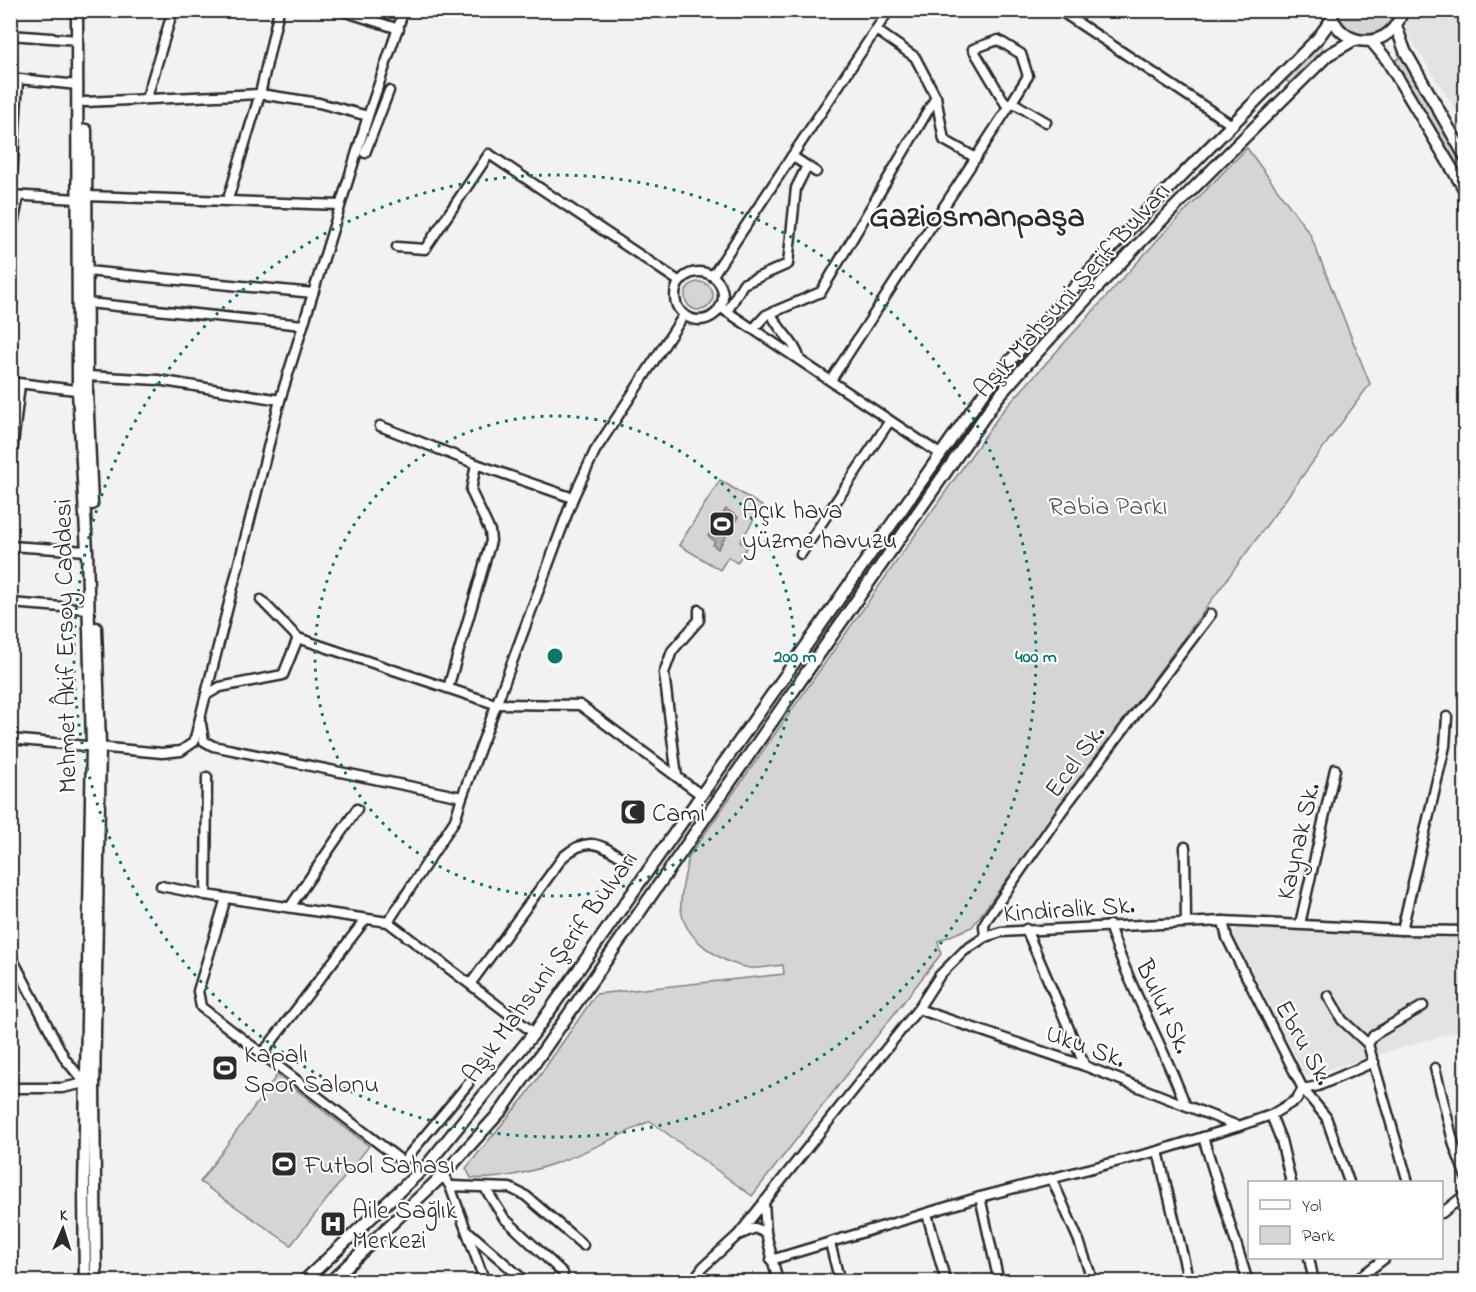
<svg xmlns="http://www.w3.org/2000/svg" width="1476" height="1292" viewBox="0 0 1476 1292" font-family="'Indie Flower',sans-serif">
  <rect width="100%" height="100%" fill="#f2f2f2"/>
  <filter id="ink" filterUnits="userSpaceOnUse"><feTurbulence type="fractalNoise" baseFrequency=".0167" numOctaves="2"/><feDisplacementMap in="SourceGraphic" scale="12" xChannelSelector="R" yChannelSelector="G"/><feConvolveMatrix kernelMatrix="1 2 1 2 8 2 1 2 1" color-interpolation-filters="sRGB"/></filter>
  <g filter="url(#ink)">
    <g fill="#e3e3e3">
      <path d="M1408,11h57v114l-60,-95z"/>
      <path d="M1239,925l226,13v91l-159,47 -73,-142z"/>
    </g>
    <g fill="#d5d5d5" stroke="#808080" stroke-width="1.5">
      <path d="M1337,11v-1l58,1c-8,31 -50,31 -58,0z"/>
      <path d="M1318,44l6,6 -34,34 -6,-6z"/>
      <path d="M1402,56l63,112v17l-70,-124z"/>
      <path d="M1247,148l63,86 60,150 -398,543 -34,14 3,13 -189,242 -102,-75c-50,24 -122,62 -179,57l-5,-10 61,-74 69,-100 188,-20 -1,-9c-10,1 -23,4 -33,3 -28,-4 -68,-30 -69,-61 -1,-16 5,-35 8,-51l312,-443 161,-178z"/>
      <circle cx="699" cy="296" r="14"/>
      <path d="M720,480l42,26 -22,36 7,5 -10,16 -9,-6 -8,13 -41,-25z"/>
      <path d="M277,1075l92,71 -78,99 -91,-63z"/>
    </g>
    <path fill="#ababab" stroke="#787878" stroke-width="1.5" d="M726,509l12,8 -20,32 -5,-4 2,-4 -7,-5z"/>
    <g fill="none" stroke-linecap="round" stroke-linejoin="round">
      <g stroke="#2b2b2b" stroke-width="13">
        <g id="minor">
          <path d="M340,10l59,19"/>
          <path d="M1059,10l173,115"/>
          <path d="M876,30l39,27 21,40 8,43 32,18"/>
          <path d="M10,35l68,5"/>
          <path d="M10,78l68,7"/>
          <path d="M147,97l26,-87"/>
          <path d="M85,102l175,-8 59,9 49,13"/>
          <path d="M1012,102l34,20"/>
          <path d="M365,153l24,-62"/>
          <path d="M792,156l24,16"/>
          <path d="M10,195l68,4 9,-3 253,9"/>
          <path d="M11,195l7,-115"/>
          <path d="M228,199l32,-105 19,-84"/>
          <path d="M10,238l9,-42"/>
          <path d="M397,247l28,2 64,-95 191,128"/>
          <path d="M87,271l226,22"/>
          <circle cx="699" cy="296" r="24"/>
          <path d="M713,275l176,-265"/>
          <path d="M88,303l215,22"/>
          <path d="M720,307l220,147"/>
          <path d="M727,312l16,-28 45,-20 8,-76 11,-22"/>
          <path d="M771,313c8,19 24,28 29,47"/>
          <path d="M753,329l13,-14 55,-23 115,-195"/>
          <path d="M87,376l71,4 122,20"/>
          <path d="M831,380l181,-278 16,-26 -7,-22 -23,-14 -25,9 35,59"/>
          <path d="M10,382l74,9"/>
          <path d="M380,426l96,38 97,34"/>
          <path d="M10,471l10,-87"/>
          <path d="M10,546l77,5"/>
          <path d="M801,554l88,-132"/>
          <path d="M10,603l78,6"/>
          <path d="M298,638l197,66 85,1 120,89"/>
          <path d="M448,688l43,-147 -1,-10 -19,-40 5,-27"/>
          <path d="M208,694l12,-7 63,-12 15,-37 -37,-38"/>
          <path d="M201,724l3,17 9,5 249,51 -7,23 -67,102"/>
          <path d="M10,739l152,14 19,-2 13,-9 86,-342 88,-284 36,-106"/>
          <path d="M207,777l-1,118 182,27 146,111"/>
          <path d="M677,777l-13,-104 8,-22 27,-31v-10"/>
          <path d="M462,797l111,-299 22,-47 89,-136"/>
          <path d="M1185,847l1,75"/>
          <path d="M161,886l45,9"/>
          <path d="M226,898l-28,93 3,16 202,155 65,-78"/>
          <path d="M290,907l67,-98"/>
          <path d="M1223,921l4,17 76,151 23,28 23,65"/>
          <path d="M1300,924l35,-155"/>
          <path d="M1109,925c20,62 53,118 76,179"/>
          <path d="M1026,929l59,137"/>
          <path d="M1402,930l43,-184 2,-29"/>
          <path d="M985,937l-1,-11 3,-7 77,-111 147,-194"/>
          <path d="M10,954l55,105 20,24 -23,5h-52"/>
          <path d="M471,983l92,-126c25,-22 37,-13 63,3"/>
          <path d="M1328,996l14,24 26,24"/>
          <path d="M918,1009l167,57 153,60"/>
          <path d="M262,1054l103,-134"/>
          <path d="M1435,1068l19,77 12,32"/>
          <path d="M1271,1115l10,25 10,42"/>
          <path d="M1203,1137l45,145"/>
          <path d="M1158,1151l31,131"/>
          <path d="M428,1164l15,11 7,11 35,96"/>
          <path d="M1052,1179l27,62 14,41"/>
          <path d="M1408,1182l-40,-138 6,-9 49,-29"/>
          <path d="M450,1186l60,2 16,8 57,49"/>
          <path d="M485,1188l19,30 59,55"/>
          <path d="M980,1197l19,85"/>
          <path d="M764,1202l2,31 12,49"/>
          <path d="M1442,1213l24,-19"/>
          <path d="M927,1214l19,68"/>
          <path d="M470,1233l56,49"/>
          <path d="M741,1234l14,-6 11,5"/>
          <path d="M830,1243l10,39"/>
          <path d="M1309,1258l5,24"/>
          <path d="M771,1260l209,-63 178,-46 81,-25 32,-11 25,-15 7,-11 15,-3 56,-24"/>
          <path d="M692,1282l11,-15 35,-32 180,-226 22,-34 24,-24 21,-14 16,-5 222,-11 179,9 64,1"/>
          <path d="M1354,1282l31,-24"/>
        </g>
      </g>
      <g stroke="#2b2b2b" stroke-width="15">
        <g id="major">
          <path d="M77,10l1,381 9,160 5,194 -8,443 1,94"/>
          <path d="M1330,10c8,41 64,41 72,0"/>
          <path d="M1396,26l9,25 61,107"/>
          <path d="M1372,42l15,18 79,132"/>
          <path d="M86,130l1,261 5,113"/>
          <path d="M96,628l4,117 -6,344 2,193"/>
          <path d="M303,1282l125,-118 106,-131 449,-639c102,-127 221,-240 335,-356l14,-19"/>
          <path d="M330,1282l113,-107 59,-65 496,-713c104,-120 217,-231 330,-342l26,-15"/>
        </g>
      </g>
      <use href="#minor" stroke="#fff" stroke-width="8"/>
      <use href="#major" stroke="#fff" stroke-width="10"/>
    </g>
  </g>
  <g fill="none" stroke="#0f766e" stroke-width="3" stroke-dasharray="3 6">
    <circle cx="555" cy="656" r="240"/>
    <circle cx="555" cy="656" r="481"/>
  </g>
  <defs>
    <g id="stadium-square" transform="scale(1.35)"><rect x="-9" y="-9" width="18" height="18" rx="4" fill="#2b2b2b" stroke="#fff"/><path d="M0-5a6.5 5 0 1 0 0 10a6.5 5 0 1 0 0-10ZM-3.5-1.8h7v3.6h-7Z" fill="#fff"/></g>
    <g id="mosque-square" transform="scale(1.35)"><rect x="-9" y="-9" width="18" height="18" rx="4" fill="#2b2b2b" stroke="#fff"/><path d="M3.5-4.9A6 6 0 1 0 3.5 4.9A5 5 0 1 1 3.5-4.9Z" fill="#fff"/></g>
    <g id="hospital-square" transform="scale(1.35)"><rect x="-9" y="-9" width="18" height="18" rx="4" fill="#2b2b2b" stroke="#fff"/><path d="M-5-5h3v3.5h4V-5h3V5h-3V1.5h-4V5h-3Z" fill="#fff"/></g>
  </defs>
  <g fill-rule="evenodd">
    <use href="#stadium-square" x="722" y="524"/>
    <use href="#mosque-square" x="633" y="812"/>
    <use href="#stadium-square" x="225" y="1068"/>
    <use href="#stadium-square" x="284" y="1164"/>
    <use href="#hospital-square" x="333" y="1224"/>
  </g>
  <g text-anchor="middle" stroke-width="4.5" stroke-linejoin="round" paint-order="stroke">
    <g font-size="26" fill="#2b2b2b" stroke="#fff">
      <text transform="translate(1071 289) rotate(-48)" y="9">Aşık Mahsuni Şerif Bulvarı</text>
      <text transform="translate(64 646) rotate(-91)" y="9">Mehmet Âkif Ersoy Caddesi</text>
      <text transform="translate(1074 760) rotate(-54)" y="9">Ecel Sk.</text>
      <text transform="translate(1297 841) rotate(-77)" y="9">Kaynak Sk.</text>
      <text transform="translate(1069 908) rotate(-4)" y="9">Kindiralik Sk.</text>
      <text transform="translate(549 966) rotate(-54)" y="9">Aşık Mahsuni Şerif Bulvarı</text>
      <text transform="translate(1165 1006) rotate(65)" y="9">Bulut Sk.</text>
      <text transform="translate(1305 1042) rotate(61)" y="9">Ebru Sk.</text>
      <text transform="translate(1086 1045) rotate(20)" y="9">Uku Sk.</text>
    </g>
    <g font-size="26" fill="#565656" stroke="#fff">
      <text x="1108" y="514">Rabia Parkı</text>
    </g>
    <g font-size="26" fill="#2b2b2b" stroke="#fff" text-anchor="start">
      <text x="742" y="518">Açık hava<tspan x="742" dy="30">yüzme havuzu</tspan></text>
      <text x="652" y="821">Cami</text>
      <text x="244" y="1062">Kapalı<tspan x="244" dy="30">Spor Salonu</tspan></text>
      <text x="304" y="1173">Futbol Sahası</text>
      <text x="352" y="1218">Aile Sağlık<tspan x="352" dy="30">Merkezi</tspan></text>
    </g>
    <g font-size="32" font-weight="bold" fill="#2b2b2b" stroke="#fff">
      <text x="977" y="226">Gaziosmanpaşa</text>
    </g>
  </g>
  <circle cx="555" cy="656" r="9" fill="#0f766e" stroke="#fff" stroke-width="3"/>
  <g font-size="18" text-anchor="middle" font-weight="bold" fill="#0f766e" stroke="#fff" stroke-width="4.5" stroke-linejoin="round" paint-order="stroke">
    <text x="795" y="662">200 m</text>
    <text x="1036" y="662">400 m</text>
  </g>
  <rect width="1476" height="1292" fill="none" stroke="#fff" stroke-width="36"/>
  <rect x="18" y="18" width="1440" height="1256" fill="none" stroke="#2b2b2b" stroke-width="2" filter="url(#ink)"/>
  <rect x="1248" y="1181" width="195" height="78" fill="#ffffff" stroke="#aaaaaa" stroke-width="1.5"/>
  <rect x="1260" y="1200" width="30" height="9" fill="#ffffff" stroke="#aaaaaa" stroke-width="1.5"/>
  <text x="1302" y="1211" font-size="18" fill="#2b2b2b">Yol</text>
  <rect x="1260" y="1226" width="30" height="18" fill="#d5d5d5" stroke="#aaaaaa" stroke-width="1.5"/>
  <text x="1302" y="1241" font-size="18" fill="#2b2b2b">Park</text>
  <g transform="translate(63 1229) rotate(3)" stroke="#ffffff" stroke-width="4.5" paint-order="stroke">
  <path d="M0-4.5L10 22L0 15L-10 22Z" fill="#2b2b2b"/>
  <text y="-9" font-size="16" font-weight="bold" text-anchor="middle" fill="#2b2b2b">K</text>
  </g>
</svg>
